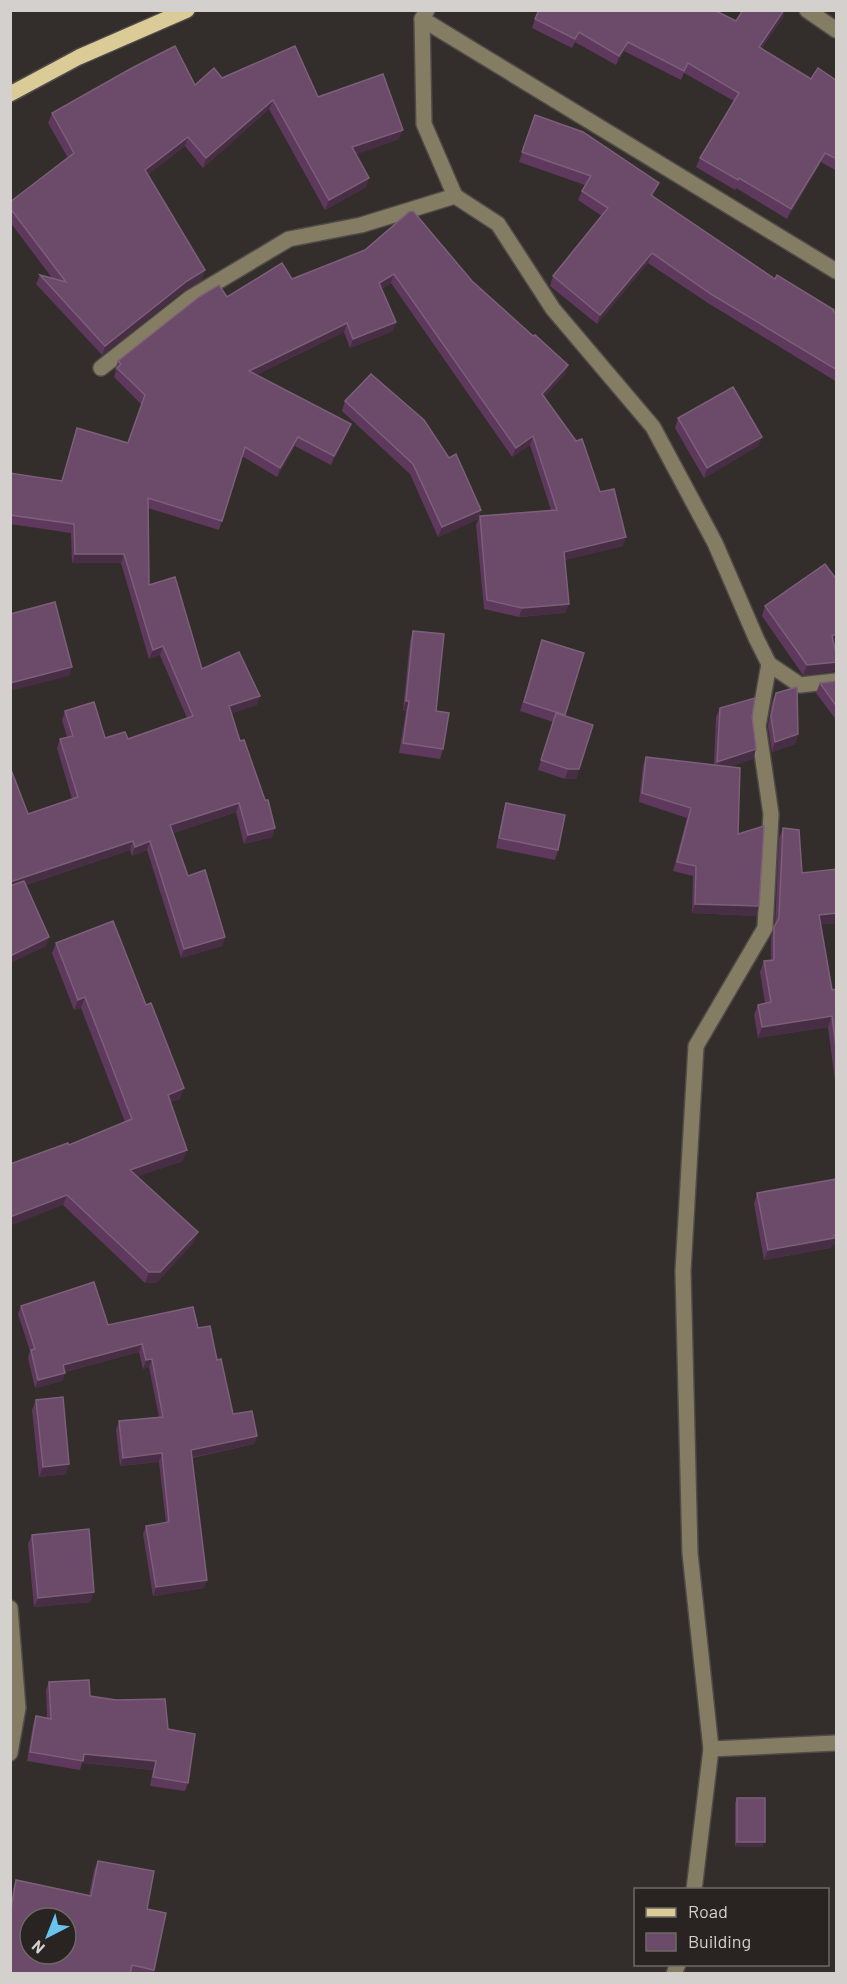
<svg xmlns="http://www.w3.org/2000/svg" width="847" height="1984" viewBox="0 0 847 1984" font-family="Barlow,sans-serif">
  <rect width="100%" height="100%" fill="#332e2b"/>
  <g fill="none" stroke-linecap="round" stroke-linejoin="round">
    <g stroke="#504b48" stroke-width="18">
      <g id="minor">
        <path d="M427,10l-5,9 2,105 31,72 43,28 55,85 100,118 62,116 41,95 13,26 31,21 36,-4"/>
        <path d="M807,10l29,20"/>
        <path d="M422,19l414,252"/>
        <path d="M101,368l89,-70 99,-59 72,-14 94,-29"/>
        <path d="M10,1608l8,100 -8,45"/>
        <path d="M711,1749l125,-6"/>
        <path d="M694,1890l17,-141 -21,-196 -7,-282 13,-225 69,-118 6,-114 -13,-88 11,-62"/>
        <path d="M674,1974l4,-10"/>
      </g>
    </g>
    <g stroke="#504b48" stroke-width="18">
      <path id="major" d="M10,94l69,-37 108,-47"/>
    </g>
    <use href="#minor" stroke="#847d64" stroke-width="15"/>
    <use href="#major" stroke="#dacb97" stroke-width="15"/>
  </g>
  <g fill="#5f395d">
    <path d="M743,10h42l-2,7 -22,32 50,30 26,2v90l-16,-9 -34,57 -51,-31 -1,2 -39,-23 4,-9 34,-57 -50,-28 -3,7 -57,-29 -8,14 -41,-23 -3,6 -40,-20 3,-9 201,2z"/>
    <path d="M222,78l96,19 81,42 -43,15 10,33 -41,23 -56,-101 -66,59 -18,-22 -38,29 55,105 -18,10 -82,65 -66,-71 4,-9 12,3 -42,-56v-20l58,-44 -20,-35 4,-10 143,-28z"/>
    <path d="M535,115l124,68 -6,13 122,83 62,35v68l-129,-79 -60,-40 -51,61 -47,-38 3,-10 49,-60 -24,-16 4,-9 3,-6 -66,-23z"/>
    <path d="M365,250l107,31 61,55 35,29 -3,9 -21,23 56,95 23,54 -59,14 5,44 -4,9 -46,4 -35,-8 -8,-84 4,-9 71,-6 -21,-65 -18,12 -121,-174 -10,6 12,42 -43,17 -6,-16 -88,43 95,49 -4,9 -16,32 -36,-19 -18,31 -35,-21 -23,74 -71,-22 1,77 53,84 55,36 -25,8 8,28 35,87 -3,9 -28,7 -8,-32 -63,21 15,43 37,61 -3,9 -41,12 -34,-108 -15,6 -2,-6 -104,35 20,61 -36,17v-196l18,47 44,-15 -15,-51 3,-9 7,-2 -5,-17 3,-9 40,27 23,1 59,-21 -27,-63 -11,4 -28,-96h-49l-1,-30 -61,-9v-51l52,8 15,-53 50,15 14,-39 -27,-27 2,-6 -1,-1 3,-9 109,-64 65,-18z"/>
    <path d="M345,401l136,109 -3,9 -40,18 -28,-63 -68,-63z"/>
    <path d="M678,418l84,19 -4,9 -54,32 -29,-50z"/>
    <path d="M837,580v60l-4,3 4,14v8l-3,6 -31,4 -41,-59 3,-10z"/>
    <path d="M413,631l30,118 -3,10 -41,-6 7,-42 -3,-1 7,-69z"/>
    <path d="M542,640l42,13 -19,63 14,53 -3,10h-11l-27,-9 15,-48 -33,-11z"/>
    <path d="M837,681v40l-21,-28 4,-10z"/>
    <path d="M776,693l22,41 -3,10 -23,8 -4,-26 4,-24z"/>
    <path d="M720,708l32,9 1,42 -23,7 8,68 18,82 -64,-3 1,-37 -20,-5 14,-53 -48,-16 4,-36 3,-9 68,8 2,-48z"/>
    <path d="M506,803l52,47 -3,10 -59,-12 7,-35z"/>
    <path d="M783,828l19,45 35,50 -16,1 11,66 5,-1v107l-9,-69 -70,11 -4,-23 4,-10 7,-2 -5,-31 4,-11 7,-1v-22l4,-12 4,-88z"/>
    <path d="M56,943l124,156 -10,3 13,59 -45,15 56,66 -38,41h-11l-82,-78 6,-60 56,-23 -44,-114 -7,2 -22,-57z"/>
    <path d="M757,1193l75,52 -2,3 -66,12 -10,-56z"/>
    <path d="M21,1306l87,19 90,3 19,32 16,54 24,22 -3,8 -62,14 12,130 -51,8 -10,-62 3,-8 20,-3 -7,-61 -39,4 -4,-36 3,-9 40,-4 -10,-50 -6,2 -4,-17 -74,20 -3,9 -27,7 -7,-30 2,-7 -12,-37z"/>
    <path d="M36,1400l30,74 -27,3 -7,-67z"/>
    <path d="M32,1535l59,67 -57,5 -6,-63z"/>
    <path d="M49,1682l41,14 78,33 20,54 -3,8 -35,-5 3,-16 -71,-7 -2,7 -53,-9 6,-36 3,-9 11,2 -1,-28z"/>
    <path d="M737,1798l26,49h-28v-44z"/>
    <path d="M98,1861l49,48 7,61 -1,4h-143v-69l3,-16 3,-9 73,15 5,-25z"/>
  </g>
  <g fill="#482e44">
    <path d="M784,10h1l-2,7 -28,40 4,-10z"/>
    <path d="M628,42l-4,9 -8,14 3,-9z"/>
    <path d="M273,100l-4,9 -66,59 3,-10z"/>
    <path d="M403,130l-4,9 -50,18 3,-10z"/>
    <path d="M188,137l-3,9 -44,34 4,-10z"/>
    <path d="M825,153l-4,9 -34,57 4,-10z"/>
    <path d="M369,178l-3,9 -41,23 4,-10z"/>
    <path d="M659,183l-4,9 -8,12 4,-9z"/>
    <path d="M652,253l-4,10 -51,61 3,-9z"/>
    <path d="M205,270l-3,10 -18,10 -82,65 3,-9 82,-65z"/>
    <path d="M394,274l-3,9 -16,9 4,-9z"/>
    <path d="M396,322l-3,9 -43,17 3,-9z"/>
    <path d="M347,323l-3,9 -99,48 4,-9z"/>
    <path d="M568,365l-3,9 -26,29 3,-9z"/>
    <path d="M351,424l-4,9 -16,32 3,-9z"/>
    <path d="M533,436l-3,9 -18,12 4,-9z"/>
    <path d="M298,437l-3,9 -18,31 3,-9z"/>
    <path d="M762,437l-4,9 -54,32 3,-10z"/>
    <path d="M481,510l-3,9 -40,18 4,-10z"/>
    <path d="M626,537l-3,9 -63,15 4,-9z"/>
    <path d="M75,554h49l-3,9h-49z"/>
    <path d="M569,604l-4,9 -46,4 3,-9z"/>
    <path d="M837,633v7l-9,6 4,-10z"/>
    <path d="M163,646l-3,9 -11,4 4,-9z"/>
    <path d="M837,662l-3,9 -31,4 4,-10z"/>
    <path d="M72,667l-3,9 -59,15v-8z"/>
    <path d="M260,696l-3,9 -31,10 3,-9z"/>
    <path d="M406,701h3l-3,10 -3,-1z"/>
    <path d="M798,734l-3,10 -23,8 3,-10z"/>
    <path d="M756,749l-3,10 -40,13 4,-10z"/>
    <path d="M568,769h11l-3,10h-11z"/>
    <path d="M239,803l-3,9 -69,23 3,-10z"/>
    <path d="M275,828l-3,9 -28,7 4,-9z"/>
    <path d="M133,841l-3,9 -120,40v-8z"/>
    <path d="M150,841l-3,9 -15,6 3,-9z"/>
    <path d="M695,904l64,2 -3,10 -64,-3z"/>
    <path d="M837,913v10l-22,2 4,-10z"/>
    <path d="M49,937l-3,9 -36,17v-7z"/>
    <path d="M225,937l-3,9 -41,12 3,-9z"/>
    <path d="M85,997l-4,11 -7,2 4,-10z"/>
    <path d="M832,1016l-4,11 -70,11 4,-11z"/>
    <path d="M184,1088l-4,11 -16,6 4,-10z"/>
    <path d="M187,1150l-4,11 -56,19 3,-10z"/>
    <path d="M67,1195l-4,10 -53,21v-9z"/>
    <path d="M198,1232l-4,10 -38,41h-11l4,-11z"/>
    <path d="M837,1234v10l-5,1 -2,3 -66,12 4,-10z"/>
    <path d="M142,1344l-3,8 -79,21 3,-8z"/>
    <path d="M152,1359l-3,8 -6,2 3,-9z"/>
    <path d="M65,1373l-3,8 -27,7 3,-8z"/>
    <path d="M257,1436l-3,8 -66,14 3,-8z"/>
    <path d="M162,1453l-3,9 -39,4 3,-8z"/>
    <path d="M69,1464l-3,10 -27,3 4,-10z"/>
    <path d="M207,1580l-3,8 -51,8 3,-9z"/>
    <path d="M94,1592l-3,10 -57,5 4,-9z"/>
    <path d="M84,1754l72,7 -3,9 -71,-7z"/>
    <path d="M737,1842h28l-2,5h-28z"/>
  </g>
  <g fill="#6b4a6a" stroke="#7c5f79" stroke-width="1.5" fill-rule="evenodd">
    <path d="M539,10h175l22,11 7,-11h41l-25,37 52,32 7,-11 19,13v78l-12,-6 -34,56 -52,-31 -1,2 -38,-22 39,-65 -51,-30 -4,8 -56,-29 -9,14 -40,-24 -4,7 -40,-20z"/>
    <path d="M175,46l20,39 19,-17 8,10 73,-32 23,51 65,-23 20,56 -51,17 17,31 -40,22 -56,-100 -67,58 -18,-21 -43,33 60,100 -18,11 -82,65 -65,-71 26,7 -56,-74v-6l64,-49 -22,-40 80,-45z"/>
    <path d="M535,115l48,17 76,51 -8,12 124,84 2,-4 57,35 -1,1 4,3v56l-126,-76 -59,-41 -52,62 -47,-39 55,-68 -26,-17 9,-15 -69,-24z"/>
    <path d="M413,211l59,70 61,55 2,-1 33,30 -26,29 34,47 6,-2 18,53 14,-3 12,48 -62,15 5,52 -47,4 -35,-8 -7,-84 77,-6 -24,-74 -17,12 -122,-174 -15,9 17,39 -43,17 -6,-16 -98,48 102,53 -17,32 -36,-19 -18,31 -35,-21 -23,74 -74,-23 1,87 26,-8 27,92 37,-17 21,44 -31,10 11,35 4,-1 21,60h3l7,28 -27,7 -9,-32 -69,22 18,51 17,-6 20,67 -41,12 -34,-108 -15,6 -2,-6 -123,41v-115l18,47 50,-17 -18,-58 13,-3 -8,-25 29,-9 11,36 20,-6 3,7 65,-23 -30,-70 -10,4 -29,-96h-49l-1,-30 -64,-9v-42l52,8 15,-53 51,15 17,-48 -28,-27 4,-4 -3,-3 81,-64 20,-12 8,12 55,-34 10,16 73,-29 44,-38z"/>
    <path d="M371,374l53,46 25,38 7,-4 25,56 -39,17 -29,-63 -68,-63z"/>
    <path d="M733,387l29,50 -55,31 -29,-50z"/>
    <path d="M825,564l12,16v53l-5,3 5,21v5l-30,3 -42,-59z"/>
    <path d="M55,602l17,65 -62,16v-69z"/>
    <path d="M413,631l31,3 -8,77 13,2 -6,36 -40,-6 6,-42h-3z"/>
    <path d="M542,640l42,13 -19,62 -41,-13z"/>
    <path d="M837,681v26l-17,-24z"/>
    <path d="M797,687l1,47 -23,8 -4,-26 5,-23z"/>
    <path d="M755,698l-3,19 4,32 -39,13 3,-54z"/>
    <path d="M556,713l37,12 -14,44h-11l-27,-9z"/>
    <path d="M646,757l94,11 -2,66 26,-8 -5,80 -64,-2 1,-38 -19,-4 14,-54 -49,-15z"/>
    <path d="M506,803l59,12 -7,35 -59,-12z"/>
    <path d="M783,828l16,2 3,43 35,-4v44l-18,2 13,75 5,-1v66l-5,-39 -70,11 -4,-22 13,-3 -7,-41 10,-1v-33l5,-9z"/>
    <path d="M24,881l25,56 -39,19v-70z"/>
    <path d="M113,921l33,84 5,-2 33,85 -16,7 19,55 -57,20 68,62 -38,40h-11l-82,-77 -57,22v-53l58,-21 1,2 63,-26 -47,-122 -7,3 -22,-57z"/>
    <path d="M837,1179v55l-3,1v3l-66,12 -11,-57z"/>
    <path d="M94,1282l14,43 85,-18 5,21 12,-2 7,34 4,-1 12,55 19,-3 5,25 -66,14 16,130 -51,7 -10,-61 23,-4 -7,-69 -39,5 -4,-37 44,-4 -11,-58 -6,1 -4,-16 -79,21 2,8 -27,7 -7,-30 4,-1 -14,-43z"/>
    <path d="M63,1397l6,67 -26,3 -7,-67z"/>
    <path d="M89,1529l5,63 -56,6 -6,-63z"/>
    <path d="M89,1680l1,16 26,4 49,-1 3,30 27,5 -7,49 -35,-6 3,-16 -72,-7 -1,7 -53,-9 6,-36 15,3 -2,-37z"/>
    <rect x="737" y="1798" width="28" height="44"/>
    <path d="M98,1861l56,10 -7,38 19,4 -12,57 -22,-5 -2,9h-120v-58l6,-36 75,16zM30,1918h36v36h-36z"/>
  </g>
  <rect width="847" height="1984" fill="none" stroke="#d3d0ce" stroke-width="24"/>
  <rect x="634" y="1888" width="195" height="78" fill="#292421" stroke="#6d6966" stroke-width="1.5"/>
  <rect x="646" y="1908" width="30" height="9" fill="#dacb97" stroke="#6d6966" stroke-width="1.5"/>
  <text x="688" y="1918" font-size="18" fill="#d3d0ce">Road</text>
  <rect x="646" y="1933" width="30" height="18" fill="#6b4a6a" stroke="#6d6966" stroke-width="1.5"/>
  <text x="688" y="1948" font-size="18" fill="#d3d0ce">Building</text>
  <g transform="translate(48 1936) rotate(222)"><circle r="28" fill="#292421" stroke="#6d6966" stroke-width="1.5"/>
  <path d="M0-4.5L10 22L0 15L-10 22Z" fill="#66c4ef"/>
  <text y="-9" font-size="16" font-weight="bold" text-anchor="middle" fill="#d3d0ce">N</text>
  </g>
</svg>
